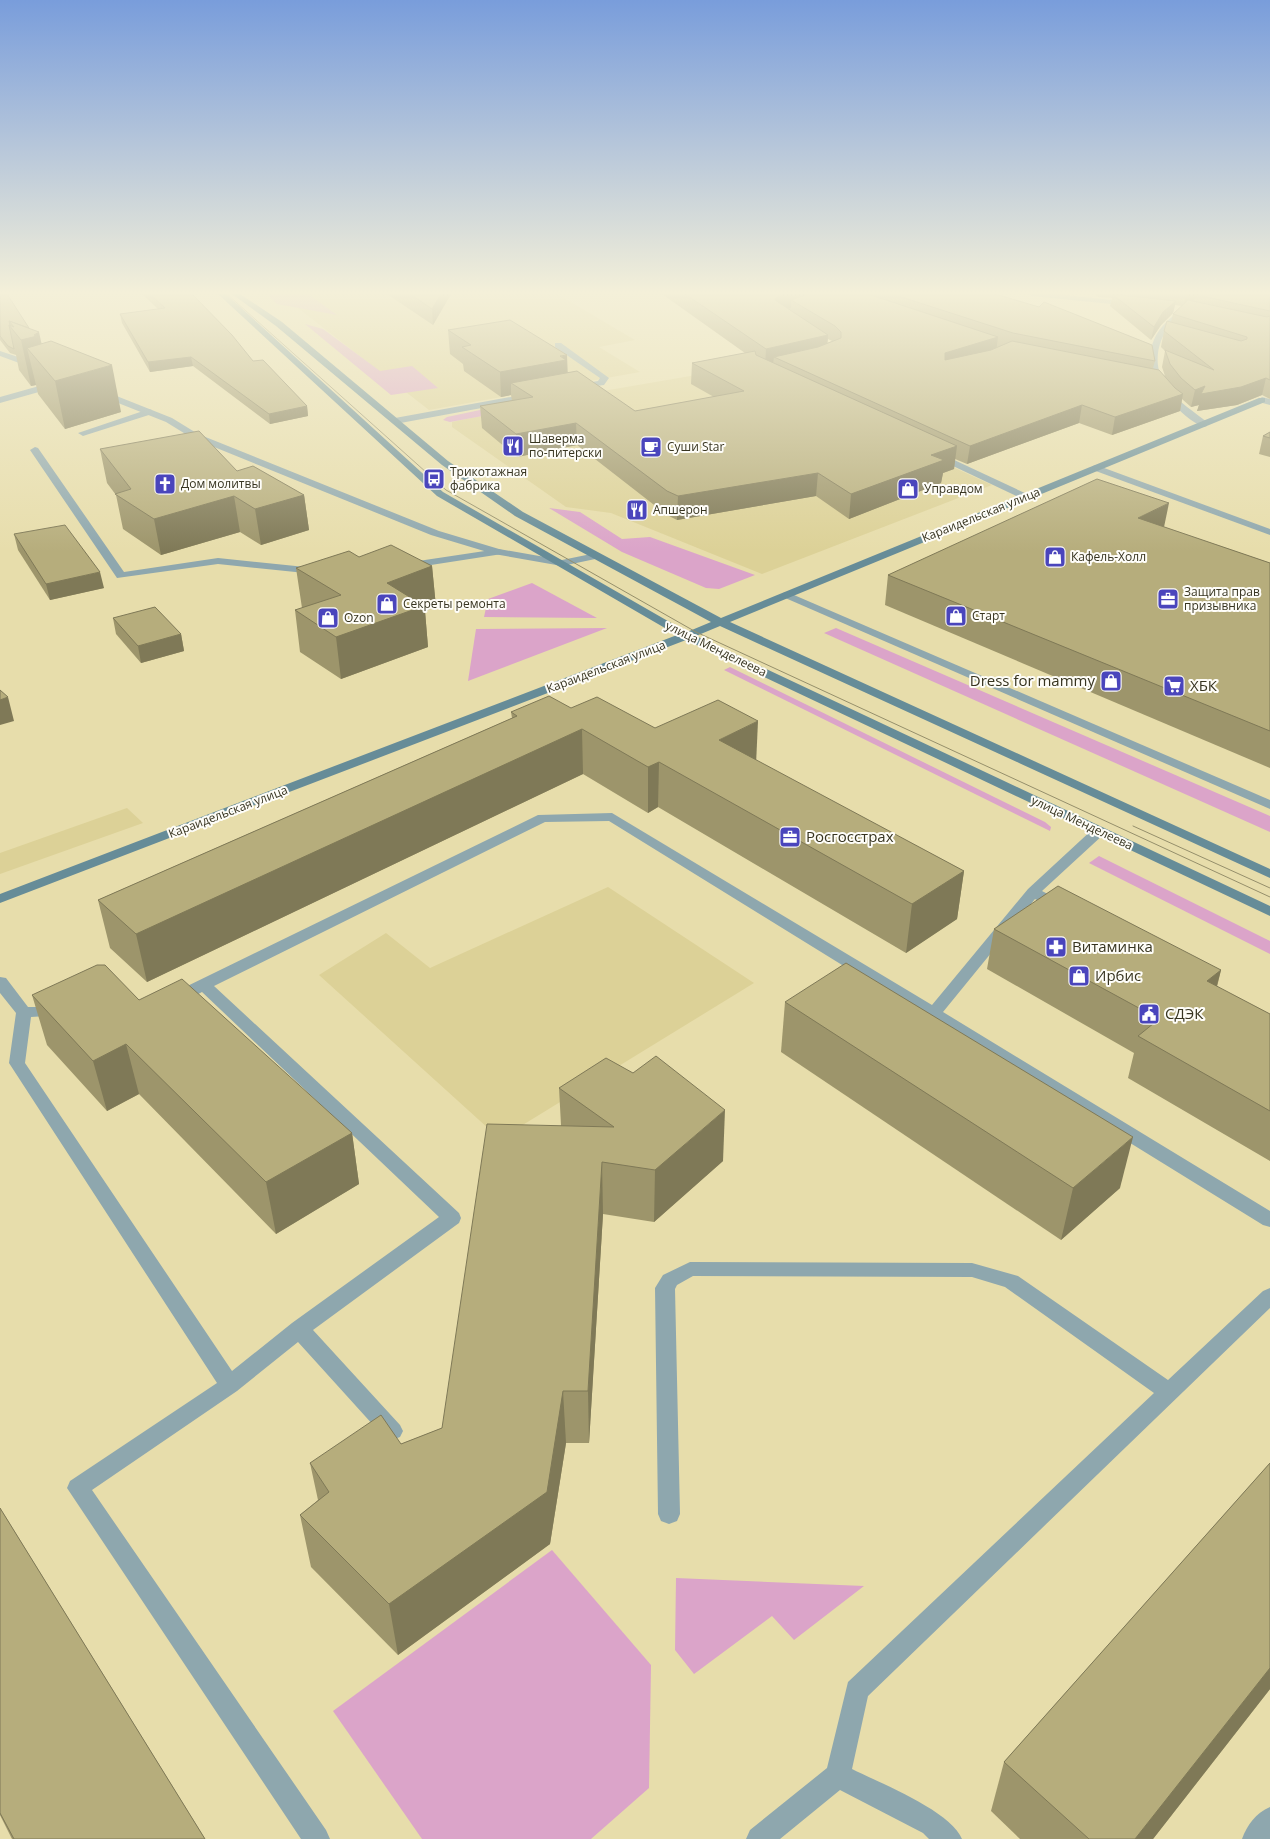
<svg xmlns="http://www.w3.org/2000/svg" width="1270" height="1839" viewBox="0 0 1270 1839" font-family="'Open Sans',sans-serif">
  <rect width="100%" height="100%" fill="#e7ddab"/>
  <g fill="#dcd197">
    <path d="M280,294h277l78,46 -36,7 41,25 -211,38z"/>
    <path d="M737,368l255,117 -230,89 -151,-61 -45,-6 -114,-80v-5l151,-31z"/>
    <path d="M127,808l16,15 -143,51v-21z"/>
    <path d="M608,887l146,96 -254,156 -181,-164 67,-42 44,35z"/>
  </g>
  <g fill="#dba4c9">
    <path d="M267,294h41l29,21 -60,-11z"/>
    <path d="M305,324l18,5 57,42 32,-5 26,22 -47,7z"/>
    <path d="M480,410l8,5 -38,7 -7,-2 4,-3z"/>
    <path d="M549,508l31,4 42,27 28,-2 105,38 -36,14 -13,-1 -84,-36z"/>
    <path d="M532,583l65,35 -113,-1 4,-18z"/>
    <path d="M607,628l-139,53 8,-52z"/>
    <path d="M836,628l434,188v16l-446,-199z"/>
    <path d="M730,667l315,155 6,5 -1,4 -326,-161z"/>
    <path d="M1099,856l171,85v13l-181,-91z"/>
    <path d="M552,1550l99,115 -2,123 -58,51h-169l-89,-128z"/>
    <path d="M676,1578l188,8 -70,54 -22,-24 -78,58 -19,-24z"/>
  </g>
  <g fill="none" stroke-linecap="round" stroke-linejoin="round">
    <g fill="#8ea7ae" fill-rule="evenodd">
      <path d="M1029,294h27l75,8 4,2 -4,2 -99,-10z"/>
      <path d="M1207,294h9c-12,11 -29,17 -42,28 -19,17 -22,47 -6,67 11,13 26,23 39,33v4l-3,1c-12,-4 -25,-17 -34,-26 -11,-10 -17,-22 -19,-37 -5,-36 29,-54 56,-70z"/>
      <path d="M555,343h6l48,35 -5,7 -30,4v-4l24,-4 2,-3 -45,-31z"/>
      <path d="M57,381l3,1v4l-60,17v-6z"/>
      <path d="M532,393l4,3 -1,2 -140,26 -4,-3 4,-3z"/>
      <path d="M1262,397l8,2v6l-11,-3 -1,-2z"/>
      <path d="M149,409l3,1v4l-66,21 -3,1 -5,-3z"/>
      <path d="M35,447l3,1 86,124 94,-14 97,10 5,3 -5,3 -97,-10 -101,14 -87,-128z"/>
      <path d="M937,452l92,43 2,2 -2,2h-6l-89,-42 -2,-2z"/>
      <path d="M1096,465l174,64v6l-177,-65v-4z"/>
      <path d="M498,549l4,1 1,2 -1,2 -97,15 -5,-3 5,-3z"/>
      <path d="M787,592l483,208v9l-487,-212 -2,-2 2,-2z"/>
      <path d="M612,813l320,192 96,-116 66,-61h10l2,3 -2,3 -62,57 23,12 2,3 -2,3h-10l-20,-10 -92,113 327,199v16l-7,-2 -654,-404 -64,1 -331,164 245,227 2,5 -2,5 -146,107 87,95 3,6 -3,6 -8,3 -8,-3 -86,-95 -61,49 -145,99 234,340 4,9h-29l-234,-351 3,-7 147,-98 -208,-320 7,-50 -16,-20v-16l6,1 22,29h34l2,4 -2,4 -31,2 -6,46 207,308 60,-48 147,-106 -237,-225 -19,10h-12l-2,-4 2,-4 367,-179z"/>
      <path d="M690,1262l282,1 46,13 150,104 95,-89 7,-3v20l-402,388 -16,73c28,14 99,42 110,70h-33l-6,-6 -83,-43 -60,49h-34l4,-9 77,-62 21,-86 306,-289 -149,-106 -33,-10 -279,-1 -16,9 -2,4 5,225 -3,7 -8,3 -8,-3 -3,-7 -3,-226 8,-13z"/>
      <path d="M1270,1807v32h-28c5,-14 14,-26 28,-32z"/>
    </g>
    <g fill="#8ea7ae" fill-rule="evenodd">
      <path d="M0,351l39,13 1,2 -7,2 -33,-12z"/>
      <path d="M98,391h6l68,27 26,16 241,97 60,18 63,11 34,-7 5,3 -1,2 -38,8 -68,-12 -63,-19 -239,-97 -26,-16 -68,-27z"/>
    </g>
    <path fill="#668c98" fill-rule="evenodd" d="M218,294h8l217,198 244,140 24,-10 -196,-106 -73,-51 -166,-139 -44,-32h8l42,28 166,139 75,51 198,106 538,-220h6v4l-535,220 540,247v9l-550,-252 -24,10 574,270v10l-584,-276 -686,263v-9l677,-259 -240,-139z"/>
    <g stroke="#958f6b" stroke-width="1">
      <path d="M227,294l219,196 250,142 574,265"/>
      <path d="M1133,826l137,62"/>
    </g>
  </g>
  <g fill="#9d956b" fill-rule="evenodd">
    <path d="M0,294l42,50 79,68 -56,17 -27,-35 -2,-9 -5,1 -12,-16 -3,-15 -6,-2 -10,-13z"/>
    <path d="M142,294h50l61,67 54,45 1,10 -38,8 -77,-58 -43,6 -28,-49 -2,-9 38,-5z"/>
    <path d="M387,294h64l-18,31z"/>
    <path d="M662,294h333l160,67 -2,7 12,8 -3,-9 3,-16 -4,-4 3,-16 7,-9 2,-8 9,-8 -7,-1 -2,8 -12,12 -10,15 -41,-34 2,-8 -14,-1 -3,-3h29l-2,1 8,1 1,-2h139v105l-8,-4 -25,10 -40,6 2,-6 -8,2 -9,-8 -2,12 -68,24 -33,-12 -112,41 -12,-5 -1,10 -11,4 -2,10 -92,36 -33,-23 -139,24 -10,-5 -90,-70 -60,12 -35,-29 -2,-22 32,-5 -1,-6 -10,2 -37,-26 -1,-7 -13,-10 -2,-24 120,42 67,39 79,-14 -23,-13 1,-21 53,-10zM828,339l4,2 -5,2z"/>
    <path d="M1270,432v25l-11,-3 4,-18z"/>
    <path d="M100,449l137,22 67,24 5,35 -48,15 -21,-13 -79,23 -38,-26 -7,-34 -9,-12z"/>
    <path d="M1164,527l106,36v205l-385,-163 3,-30z"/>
    <path d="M14,534l90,54 -54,12 -32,-50z"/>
    <path d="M359,557l73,9 4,41 -11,4 3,36 -87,32 -41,-27 -5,-42 7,-2 -6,-40z"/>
    <path d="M113,618l68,16 3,17 -43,12 -25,-29z"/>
    <path d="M571,708l84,20 101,33 208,110 -7,48 -51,34 -248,-146 -10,6 -65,-39 -436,208 -37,-34 -12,-48 414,-182 -1,-6z"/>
    <path d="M994,929l227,41 -4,17 53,27v147l-142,-83 6,-25 -147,-84z"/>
    <path d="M32,995l107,5 213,133 7,51 -83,50 -137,-140 -32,17 -60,-66z"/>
    <path d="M785,1002l335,186 -59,52 -280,-188z"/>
    <path d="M559,1088l164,73 -69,61 -51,-8 -14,229h-23l-16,101 -152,111 -87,-88 -11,-52 18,-15 -8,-37 91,-19 41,-16 119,-303z"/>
    <path d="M1270,1463v226l-117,150h-133l-29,-28 13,-49z"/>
    <path d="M0,1508l205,331h-193l-12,-24z"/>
  </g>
  <g fill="#7f7957">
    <path d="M441,294h10l-18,31 -1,-16z"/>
    <path d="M785,294h31l-25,6v8l-16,5v-13l1,-2z"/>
    <path d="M1186,294h17l-6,1 -1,3 -12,8z"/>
    <path d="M1176,301l-3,12 -12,12 -10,15 3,-13 9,-15z"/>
    <path d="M39,332l9,41 -21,-25 9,37 -5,1 -10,-46 13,-5z"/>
    <path d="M828,335l-1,16 -53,6 -1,7 -8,2 1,-17z"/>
    <path d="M998,337l-2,16 -53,17 2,-17z"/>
    <path d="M567,355l1,25 -57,3v12l-10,2 -1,-25z"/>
    <path d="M191,357l2,9 -43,6 -2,-10z"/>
    <path d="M112,365l9,47 -56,17 -10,-48z"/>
    <path d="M1266,378l-4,17 -25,10 -40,6 2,-6 -8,2 4,-17 10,-4z"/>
    <path d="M1183,394l-3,17 -68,24 3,-18z"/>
    <path d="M1082,405l-3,18 -112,41 3,-18z"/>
    <path d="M307,406l1,10 -38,8 -1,-10z"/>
    <path d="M576,423l1,22 -60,12 -1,-23z"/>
    <path d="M957,446l-3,23 -11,4 -2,10 -92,36 2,-25 80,-39z"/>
    <path d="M818,473l-2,23 -139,24 1,-24z"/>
    <path d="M304,495l5,35 -48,15 -6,-36z"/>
    <path d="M234,496l6,36 -79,23 -7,-36z"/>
    <path d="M1169,503l-6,29 -25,-14z"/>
    <path d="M432,566l4,41 -11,4 3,36 -87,32 -5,-42 51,-54z"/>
    <path d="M100,572l4,16 -54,12 -4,-16z"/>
    <path d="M181,634l3,17 -43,12 -3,-17z"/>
    <path d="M8,697l6,24 -14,4v-25z"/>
    <path d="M758,721l-2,44 -37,-25z"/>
    <path d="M582,729l1,45 -436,208 -11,-48z"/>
    <path d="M659,762l-1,45 -10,6v-46z"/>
    <path d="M964,871l-7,48 -51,34 6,-49z"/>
    <path d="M1221,970l-11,41 -3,-30z"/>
    <path d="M126,1044l13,50 -32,17 -14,-50z"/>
    <path d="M725,1110l-2,51 -69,61 1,-52z"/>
    <path d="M352,1133l7,51 -83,50 -10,-52z"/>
    <path d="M1133,1137l-13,51 -59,52 12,-52z"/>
    <path d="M602,1162l1,52 -14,229 -1,-52z"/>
    <path d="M563,1391l3,52 -16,101 -152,111 -9,-51z"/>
    <path d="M1270,1668v21l-117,150h-18z"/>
  </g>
  <g fill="#b6ad7c" stroke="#7f7957">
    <path d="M0,294h7l22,34 -20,-7 1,4h-1l5,24 -6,-3 -8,-10z"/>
    <path d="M150,294h42l40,41 21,26 10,-1 44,46 -38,8 -78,-57 -43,5 -28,-48 45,-6z"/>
    <path d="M410,294h31l-9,15z"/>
    <path d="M685,294h100l-9,4 -1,2 53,35 -62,14z"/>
    <path d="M808,294h60l130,43 -53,16v7l46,-10 21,-9 147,29 16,18 8,6 -68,23 -33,-12 -112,41 -196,-89 44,-10 23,-9v-6l-6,-6 -44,-26z"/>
    <path d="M892,294h103l44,13 5,-5 108,43 3,16 -142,-28z"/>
    <path d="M1112,294h1l63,7 -13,11 -9,15z"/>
    <path d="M1198,294h72v17l-73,-16z"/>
    <path d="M1188,300l79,17 3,-1v64l-4,-2 -25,9 -40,7 4,-8 -10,4 -14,-12 -11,-14 -5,-14 49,20 -50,-39 3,-10 74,20 6,-2v-2l-74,-23z"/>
    <path d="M510,320l57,35 -7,1 6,4 -66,12 -38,-25 9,-2 -23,-15z"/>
    <path d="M9,321l30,11 -5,3 3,1 -16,4 -12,-15 5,2z"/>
    <path d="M51,341l61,24 -57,16 -28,-33z"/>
    <path d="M755,351l1,4 201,91 -26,9 13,5 -93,34 -33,-21 -140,23 -11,-5 -91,-68 -60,11 -36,-28 53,-9 -22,-14 66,-12 58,40 109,-20 -52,-28z"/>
    <path d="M199,431l38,40 16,-5 51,29 -49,14 -21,-13 -80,23 -39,-25 16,-5 -31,-40z"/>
    <path d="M1270,432v6l-7,-2z"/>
    <path d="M1097,479l72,24 -31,15 132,45v168l-382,-156z"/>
    <path d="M65,525l35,47 -54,12 -32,-50z"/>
    <path d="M391,545l41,21 -45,17 37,23 -88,31 -41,-27 46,-15 -45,-27 53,-17 10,6z"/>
    <path d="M155,607l26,27 -43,12 -25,-28z"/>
    <path d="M0,690l8,7 -8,3z"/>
    <path d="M549,696l22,12 26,-11 58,31 63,-28 40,21 -39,19 245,131 -52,33 -253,-142 -11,5 -66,-38 -446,205 -38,-34 419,-184 -6,-4z"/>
    <path d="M1058,886l163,84 -14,11 63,33v97l-132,-75 21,-17 -165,-90z"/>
    <path d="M846,963l287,174 -60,51 -288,-186z"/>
    <path d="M97,965h8l34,35 43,-21 170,154 -86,49 -140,-138 -33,17 -61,-66z"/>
    <path d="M656,1056l69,54 -70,60 -53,-8 -14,229h-25l-16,101 -158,112 -89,-89 29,-23 -19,-29 71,-48 20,29 41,-16 45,-304 127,3 -55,-39 47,-30 27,15z"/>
    <path d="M1270,1463v205l-135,171h-46l-85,-77z"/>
    <path d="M0,1508l205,331h-191l-14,-26z"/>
  </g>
  <linearGradient id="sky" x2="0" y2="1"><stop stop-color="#799ddb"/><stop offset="0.53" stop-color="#f4f0d9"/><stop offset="1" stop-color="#f4f0d9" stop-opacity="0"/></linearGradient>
  <rect width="1270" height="552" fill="url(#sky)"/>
  <defs>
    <g id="restaurant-square" transform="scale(1.125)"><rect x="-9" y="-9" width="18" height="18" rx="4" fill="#4a45bc" stroke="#fefdf8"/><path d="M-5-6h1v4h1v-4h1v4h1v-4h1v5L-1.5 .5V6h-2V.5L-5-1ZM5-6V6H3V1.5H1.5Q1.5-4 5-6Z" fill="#fff"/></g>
    <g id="cafe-square" transform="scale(1.125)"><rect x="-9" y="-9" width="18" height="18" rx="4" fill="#4a45bc" stroke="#fefdf8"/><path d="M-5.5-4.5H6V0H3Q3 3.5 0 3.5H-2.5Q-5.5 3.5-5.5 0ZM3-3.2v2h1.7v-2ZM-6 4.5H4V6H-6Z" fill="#fff"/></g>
    <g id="bus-square" transform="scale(1.125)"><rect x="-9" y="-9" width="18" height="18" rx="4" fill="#4a45bc" stroke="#fefdf8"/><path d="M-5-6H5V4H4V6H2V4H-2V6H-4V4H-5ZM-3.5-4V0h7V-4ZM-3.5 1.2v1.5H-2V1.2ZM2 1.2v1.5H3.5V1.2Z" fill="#fff"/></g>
    <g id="church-square" transform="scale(1.125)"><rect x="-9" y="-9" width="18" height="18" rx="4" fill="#4a45bc" stroke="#fefdf8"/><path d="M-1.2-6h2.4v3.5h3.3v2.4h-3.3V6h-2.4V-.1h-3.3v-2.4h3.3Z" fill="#fff"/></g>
    <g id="shop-square" transform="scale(1.125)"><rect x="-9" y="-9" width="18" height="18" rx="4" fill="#4a45bc" stroke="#fefdf8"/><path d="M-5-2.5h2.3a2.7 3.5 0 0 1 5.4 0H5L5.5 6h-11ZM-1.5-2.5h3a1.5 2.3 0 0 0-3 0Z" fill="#fff"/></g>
    <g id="office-square" transform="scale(1.125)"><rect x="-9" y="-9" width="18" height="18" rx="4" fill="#4a45bc" stroke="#fefdf8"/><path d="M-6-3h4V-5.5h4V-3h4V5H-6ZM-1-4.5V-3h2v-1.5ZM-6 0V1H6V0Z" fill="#fff"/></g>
    <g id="supermarket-square" transform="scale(1.125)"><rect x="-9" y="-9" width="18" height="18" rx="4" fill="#4a45bc" stroke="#fefdf8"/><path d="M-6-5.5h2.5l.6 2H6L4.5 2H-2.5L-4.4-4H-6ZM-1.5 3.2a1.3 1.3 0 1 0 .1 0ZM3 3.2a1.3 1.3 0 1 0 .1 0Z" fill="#fff"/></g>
    <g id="pharmacy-square" transform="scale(1.125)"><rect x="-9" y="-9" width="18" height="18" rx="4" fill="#4a45bc" stroke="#fefdf8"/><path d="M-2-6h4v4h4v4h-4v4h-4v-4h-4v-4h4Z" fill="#fff"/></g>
    <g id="civic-square" transform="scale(1.125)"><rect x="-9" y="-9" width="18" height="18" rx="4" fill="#4a45bc" stroke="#fefdf8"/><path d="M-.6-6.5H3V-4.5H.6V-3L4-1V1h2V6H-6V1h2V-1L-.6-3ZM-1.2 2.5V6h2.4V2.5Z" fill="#fff"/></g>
  </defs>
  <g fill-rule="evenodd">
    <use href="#restaurant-square" x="513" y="446"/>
    <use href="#cafe-square" x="651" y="447"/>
    <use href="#bus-square" x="434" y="479"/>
    <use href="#church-square" x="165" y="484"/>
    <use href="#shop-square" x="908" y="489"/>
    <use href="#restaurant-square" x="637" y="510"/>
    <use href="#shop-square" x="1055" y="557"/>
    <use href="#office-square" x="1168" y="599"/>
    <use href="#shop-square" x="387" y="604"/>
    <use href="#shop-square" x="956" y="616"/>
    <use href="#shop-square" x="328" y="618"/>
    <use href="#shop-square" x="1111" y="681"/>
    <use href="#supermarket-square" x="1174" y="686"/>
    <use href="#office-square" x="790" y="837"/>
    <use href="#pharmacy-square" x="1056" y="947"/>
    <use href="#shop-square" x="1079" y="976"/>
    <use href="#civic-square" x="1149" y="1014"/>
  </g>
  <g text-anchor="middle" stroke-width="4" stroke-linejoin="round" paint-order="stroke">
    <g font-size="12" fill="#373420" stroke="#fefdf8" text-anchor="start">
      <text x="529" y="443">Шаверма<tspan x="529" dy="14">по-питерски</tspan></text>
      <text x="667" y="451">Суши Star</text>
      <text x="450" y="476">Трикотажная<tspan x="450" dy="14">фабрика</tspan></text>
      <text x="181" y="488">Дом молитвы</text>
      <text x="924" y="493">Управдом</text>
      <text x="653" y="514">Апшерон</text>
      <text x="1071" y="561">Кафель-Холл</text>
      <text x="1184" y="596">Защита прав<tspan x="1184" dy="14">призывника</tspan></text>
      <text x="403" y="608">Секреты ремонта</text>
      <text x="972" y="620">Старт</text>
      <text x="344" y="622">Ozon</text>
    </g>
    <g font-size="12" fill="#373420" stroke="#fefdf8">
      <text transform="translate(981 515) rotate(-22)" y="4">Караидельская улица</text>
      <text transform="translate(716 649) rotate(26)" y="4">улица Менделеева</text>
      <text transform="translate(606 667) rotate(-21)" y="4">Караидельская улица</text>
      <text transform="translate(228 812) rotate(-21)" y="4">Караидельская улица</text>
      <text transform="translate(1082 823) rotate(25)" y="4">улица Менделеева</text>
    </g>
    <g font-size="15" fill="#373420" stroke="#fefdf8" text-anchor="start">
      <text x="1095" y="686" text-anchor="end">Dress for mammy</text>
      <text x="1190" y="691">ХБК</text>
      <text x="806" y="842">Росгосстрах</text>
      <text x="1072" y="952">Витаминка</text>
      <text x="1095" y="981">Ирбис</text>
      <text x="1165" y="1019">СДЭК</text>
    </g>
  </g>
</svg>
